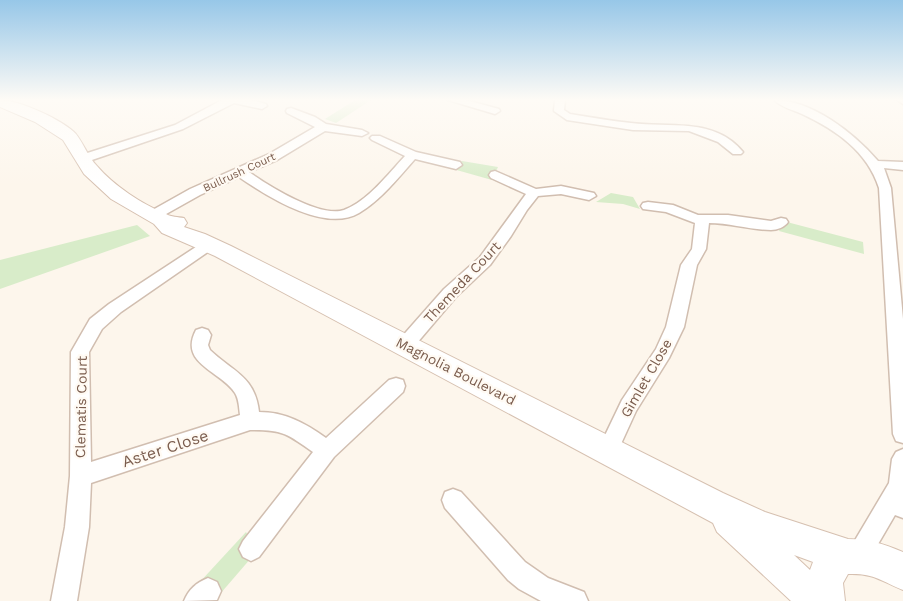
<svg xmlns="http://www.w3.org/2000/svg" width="903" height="601" viewBox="0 0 903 601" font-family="'Work Sans',sans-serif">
  <rect width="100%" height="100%" fill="#fdf6ec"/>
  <g fill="#d8ecc9">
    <path d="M355,100h16l-35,23 -11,-4z"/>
    <path d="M462,161l36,6 -6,13 -39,-11z"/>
    <path d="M611,193l22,4 7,12 -17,-5 -27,-2z"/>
    <path d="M783,221l80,21 1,12 -85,-23z"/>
    <path d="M137,225l13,11 -150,53v-29z"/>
    <path d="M246,532l11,19 -43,50 -16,-17z"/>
  </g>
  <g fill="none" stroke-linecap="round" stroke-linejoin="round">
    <g stroke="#d1beb0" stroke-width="3">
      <g id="street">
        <path d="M222,100h29l15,4 1,2 -5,3 -28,-6 -51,26 -97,33 -4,1 -6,-4 2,-3 97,-31z"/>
        <path d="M448,100h18l33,9 1,2 -5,3z"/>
        <path d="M555,100h10l-1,10 6,4c20,3 41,7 61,9 38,5 84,-6 112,29l-2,2h-8l-15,-12 -29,-11 -56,-1 -66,-10 -13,-9z"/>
        <path d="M774,100c38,0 80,33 104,61l25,1v8l-19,-2 7,20 12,131v124l-7,-2 -3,-7 -14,-246c-12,-37 -43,-58 -77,-74 -9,-4 -21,-7 -28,-14z"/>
        <path d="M897,100h6v4z"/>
        <path d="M291,108l24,9 11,7 36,6 6,3 -6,3 -37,-5 -48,29 -28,12c20,14 71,46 95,38 24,-9 44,-36 61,-54l-33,-16 -2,-2 2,-2h8l36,16 44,10 2,3 -6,4 -41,-10c-17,19 -34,41 -56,54 -34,20 -91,-16 -120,-36l-39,18 -41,23h-10l-2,-3 2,-3 41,-23 79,-35 46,-27 -28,-14 -1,-2 1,-2z"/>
        <path d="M495,171l41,18 25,-3 33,7 2,3 -7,4 -28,-6 -23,2 -11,14 -16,26 -21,29 -34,32 -45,53 -6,2 -6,-2 -3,-5 3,-5 45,-51 36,-32 46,-63 -35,-16 -2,-3 2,-3z"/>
        <path d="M648,202l25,3 25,10h30l43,6 10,-3 5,1 2,3c-3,5 -11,8 -17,8 -20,0 -41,-7 -62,-7l-3,26 -9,16 -13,62 -15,31 -33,53 -21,46 -7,3 -7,-3 -3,-7 24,-50 34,-51 10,-22 15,-62 11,-16 3,-26 -29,-11 -23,-3 -2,-3 2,-3z"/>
        <path d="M210,239l5,2 2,3 -2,3 -94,65 -19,17 -13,23 2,110 149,-47c-1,-7 -1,-16 -5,-22 -14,-22 -57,-29 -39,-63l6,-2 6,2 3,5 -3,10 2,5c23,22 45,26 49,62 26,0 46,11 67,26l63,-58 7,-2 7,2 2,6 -2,6 -69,65 -75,100 -8,4 -8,-4 -4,-8 4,-8 70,-89c-27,-19 -30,-22 -63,-22l-159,53 -2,44 -12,74h-26l14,-74 5,-51 1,-124 19,-33 19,-15 96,-63z"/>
        <path d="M903,449v69l-8,-3 -28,48 -8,4 -8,-4 -4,-8 4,-8 38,-64 3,-24 4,-7z"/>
        <path d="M453,489l8,3 64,70 23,16 36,14 4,9h-47l-22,-12 -11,-9 -63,-72 -3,-8 3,-8z"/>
        <path d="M208,578l9,4 4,9 -4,9 -33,1c5,-12 12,-18 24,-23z"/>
      </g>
    </g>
    <g stroke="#d6c0b0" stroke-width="2">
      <path id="secondary" d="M0,100c19,0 63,20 76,34 8,10 12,23 21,32 17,20 45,38 69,48 5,3 12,3 18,4l3,5 -3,4 21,7 26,12 492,247 42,19 83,27c20,0 36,5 55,13v38c-22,-9 -29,-17 -55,-16l-5,9 2,18h-54l-74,-69 -4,-9 -498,-267 -53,-23 -8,-9 -43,-25 -27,-25 -21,-34 -28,-18 -35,-15zM794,555l19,7 -3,8z"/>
    </g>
    <use href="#street" fill="#fff" fill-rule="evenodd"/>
    <use href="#secondary" fill="#fff" fill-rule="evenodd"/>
  </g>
  <linearGradient id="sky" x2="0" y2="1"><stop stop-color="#97c7e8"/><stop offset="0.54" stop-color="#fefbf6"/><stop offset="1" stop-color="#fefbf6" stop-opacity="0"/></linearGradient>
  <rect width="903" height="185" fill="url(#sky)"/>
  <g text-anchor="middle" stroke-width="4.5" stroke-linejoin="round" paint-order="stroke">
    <g font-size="11" fill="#7a5c4d" stroke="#fffaf3">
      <text transform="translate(239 172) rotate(-25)" y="4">Bullrush Court</text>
    </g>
    <g font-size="14" fill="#7a5c4d" stroke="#fffaf3">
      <text transform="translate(462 282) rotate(-47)" y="5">Themeda Court</text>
      <text transform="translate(456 371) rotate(27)" y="5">Magnolia Boulevard</text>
      <text transform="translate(646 378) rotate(-60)" y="5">Gimlet Close</text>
      <text transform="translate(81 407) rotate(-89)" y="5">Clematis Court</text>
    </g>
    <g font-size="16" fill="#7a5c4d" stroke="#fffaf3">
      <text transform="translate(165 448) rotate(-18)" y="6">Aster Close</text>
    </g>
  </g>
</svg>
